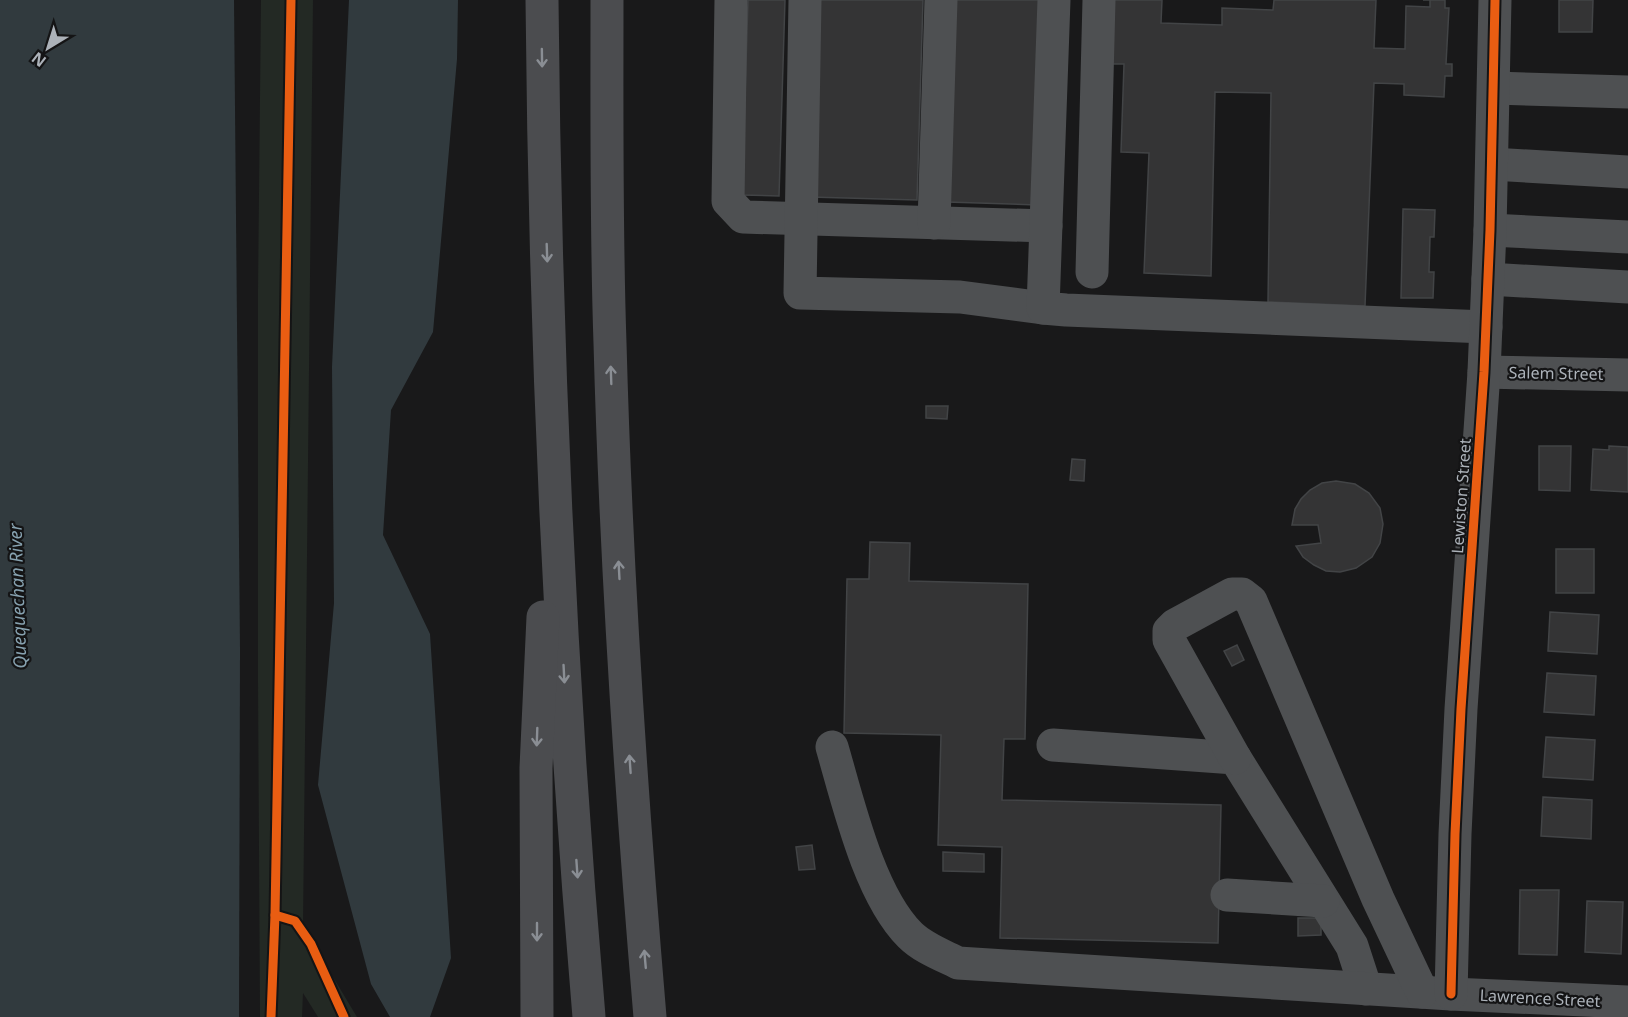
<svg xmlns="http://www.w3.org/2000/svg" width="1628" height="1017" viewBox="0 0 1628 1017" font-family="'Noto Sans',sans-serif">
  <rect width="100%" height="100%" fill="#19191a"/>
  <path fill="#232924" d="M261,0h52l-10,927 54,90h-39l-15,-24 -1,24h-42l-2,-335v-392z"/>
  <g fill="#313a3e">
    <path d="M0,0h234l6,649 -1,368h-239z"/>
    <path d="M349,0h109l-1,59 -24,273 -42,78 -8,125 47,99 21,324 -21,59h-40l-19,-33 -53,-199 16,-182 -2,-236z"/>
  </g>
  <g fill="#343435" stroke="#424446" stroke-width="1.5">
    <path d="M748,0h37l-6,196 -37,-1z"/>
    <path d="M816,0h107l-6,200 -107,-3z"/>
    <path d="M955,0h89l-7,205 -90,-3z"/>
    <path d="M1110,0h52l-1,23 61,2v-17l51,2 1,-10h102l-2,48 31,1 1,-43 24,1v-7h-7h22v8h4l-3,56h6v12h-7l-1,21 -40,-2v-11l-30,-1 -9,223 -97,-4 3,-209 -56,-1 -4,184 -67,-3 5,-120 -28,-1 3,-88h-17z"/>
    <path d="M1559,0h34l-1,32h-33z"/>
    <path d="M1403,209l32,1 -1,27h-4l-1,35h5l-1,26h-32z"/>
    <path d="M926,406h22l-1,13 -21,-1z"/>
    <path d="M1539,446h32l-1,45 -31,-1z"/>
    <path d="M1609,446l19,1v45l-37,-2 2,-41 16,1z"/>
    <path d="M1072,459l13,1 -1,21 -14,-1z"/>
    <path d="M1336,481l19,3 14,9 11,15 3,16 -3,19 -8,14 -16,11 -16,4 -14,-1 -12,-6 -11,-8 -7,-11 25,-3 -3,-18h-26l3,-16 6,-10 9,-9 12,-7z"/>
    <path d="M870,542l40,1 -1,38 119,3 -3,155h-21l-2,61 219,5 -3,138 -218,-5 2,-91 -64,-2 3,-110 -97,-2 3,-154h22z"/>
    <rect x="1556" y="549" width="38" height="44"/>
    <path d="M1550,612l49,3 -2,39 -49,-3z"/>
    <path d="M1237,645l7,15 -12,6 -8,-15z"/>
    <path d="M1547,673l49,3 -2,39 -50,-3z"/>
    <path d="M1546,737l49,3 -2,40 -50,-3z"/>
    <path d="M1543,797l49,3 -1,39 -50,-3z"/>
    <path d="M812,845l3,24 -16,1 -3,-23z"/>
    <path d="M943,852l41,2v18l-41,-1z"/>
    <path d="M1520,890h39l-2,65 -38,-1z"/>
    <path d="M1587,901l36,1 -2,52 -36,-2z"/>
    <path d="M1298,918h23v17l-23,1z"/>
  </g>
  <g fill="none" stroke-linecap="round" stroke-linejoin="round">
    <g stroke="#4e5052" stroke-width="33">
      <path d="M731,0l-3,201 15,16 303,9"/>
      <path d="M805,0l-5,293 160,4 83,11"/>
      <path d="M1054,0l-11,308 23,2 420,17"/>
      <path d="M1494,88l134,4"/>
      <path d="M1492,164l136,8"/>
      <path d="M934,223l7,-223"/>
      <path d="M1490,230l138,7"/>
      <path d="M1092,272l7,-272"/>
      <path d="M1488,279l140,8"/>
      <path d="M1484,372l144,3"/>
      <path d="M1053,745l182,13 117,188 14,43"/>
      <path d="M832,747c16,55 37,147 78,188 13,13 32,20 48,28l493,31 177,8"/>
      <path d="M1235,758l-66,-118v-9l6,-6 57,-31h10l9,7 127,298 44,93"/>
      <path d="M1227,895l96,6"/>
      <path d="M1451,994l4,-160 6,-125 23,-337 6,-142 5,-230"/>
    </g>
    <g stroke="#4b4c4f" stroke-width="33">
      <path d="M542,0c3,339 18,679 47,1017"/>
      <path d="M607,0c0,114 -1,229 3,343 6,225 21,450 40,674"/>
      <path d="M537,1017l-1,-249 7,-151"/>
    </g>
    <g stroke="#141415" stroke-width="13">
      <g id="cycleway">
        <path d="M275,915l20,6 16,23 33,73"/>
        <path d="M1451,994l4,-160 6,-125 23,-337 6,-142 5,-230"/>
        <path d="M271,1017l4,-102 16,-915"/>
      </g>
    </g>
    <use href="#cycleway" stroke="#e95d12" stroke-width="9"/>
  </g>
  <defs><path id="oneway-shaft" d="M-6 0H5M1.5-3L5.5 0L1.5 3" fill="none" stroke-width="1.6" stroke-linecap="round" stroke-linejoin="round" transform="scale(1.5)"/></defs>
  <g stroke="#8a8e94">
    <use href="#oneway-shaft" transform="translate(542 58) rotate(89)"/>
    <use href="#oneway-shaft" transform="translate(547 253) rotate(88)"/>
    <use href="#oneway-shaft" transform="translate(611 375) rotate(-92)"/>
    <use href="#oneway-shaft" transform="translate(619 570) rotate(-93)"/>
    <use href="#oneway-shaft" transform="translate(564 674) rotate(87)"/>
    <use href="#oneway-shaft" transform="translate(537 737) rotate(92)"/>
    <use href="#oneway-shaft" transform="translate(630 764) rotate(-94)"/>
    <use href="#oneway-shaft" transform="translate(577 869) rotate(86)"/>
    <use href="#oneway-shaft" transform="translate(537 932) rotate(90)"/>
    <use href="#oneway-shaft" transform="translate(645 959) rotate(-95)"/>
  </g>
  <g text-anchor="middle" stroke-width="4.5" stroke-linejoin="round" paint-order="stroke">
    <g font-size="16" fill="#acb2b9" stroke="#141415">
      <text transform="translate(1556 373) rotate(1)" y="6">Salem Street</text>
      <text transform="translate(1461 496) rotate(-86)" y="6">Lewiston Street</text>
      <text transform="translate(1540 998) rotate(3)" y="6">Lawrence Street</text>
    </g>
    <g font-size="18" font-style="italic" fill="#87a2b0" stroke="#141415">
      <text transform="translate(18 596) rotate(-92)" y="6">Quequechan River</text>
    </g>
  </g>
  <g transform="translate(48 48) rotate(218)" stroke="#141415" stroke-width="4.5" paint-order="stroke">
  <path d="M0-4.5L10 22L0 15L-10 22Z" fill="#acb2b9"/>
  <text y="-9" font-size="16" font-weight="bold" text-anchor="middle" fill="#acb2b9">N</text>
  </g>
</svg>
